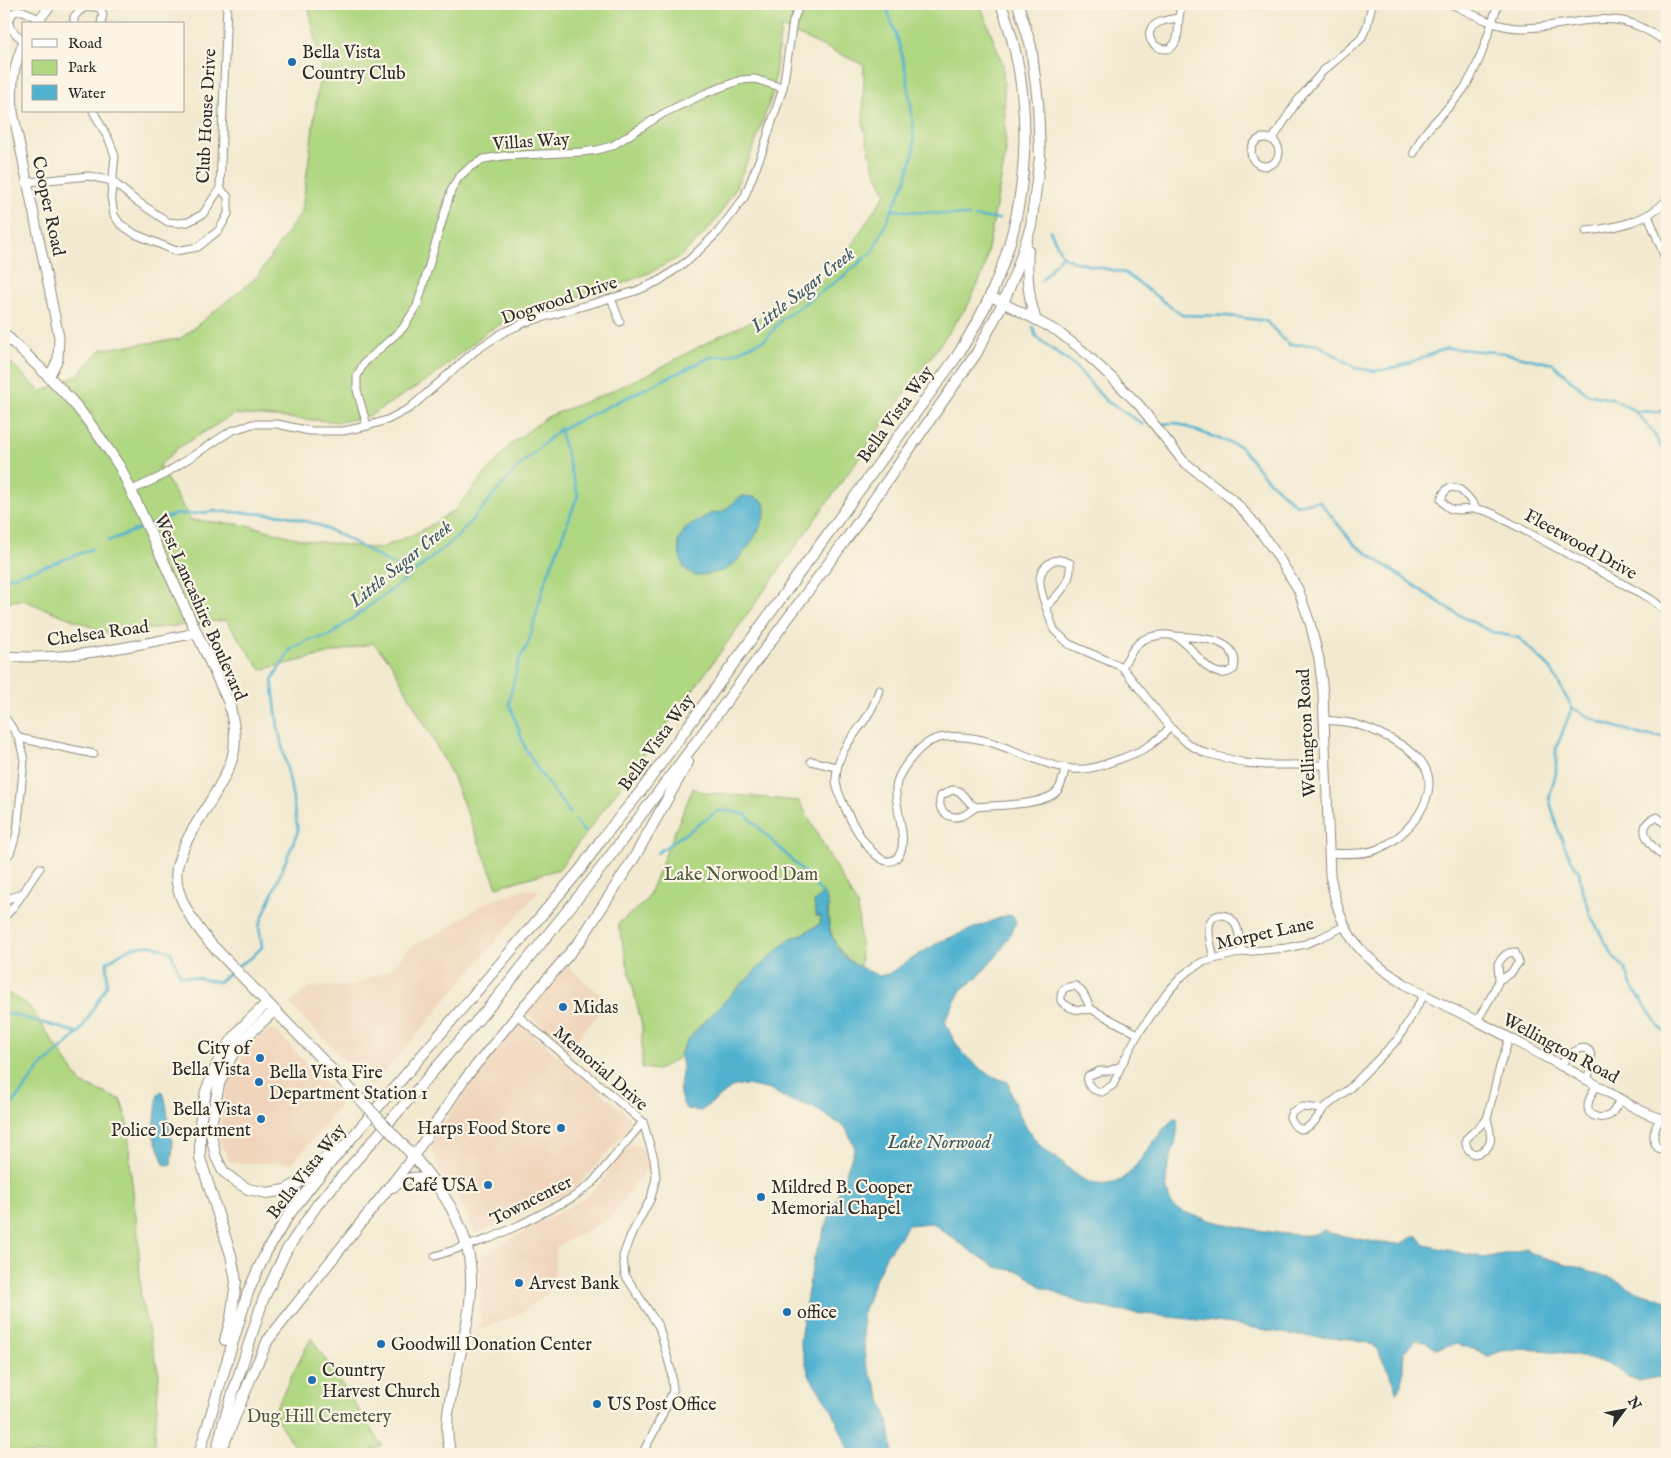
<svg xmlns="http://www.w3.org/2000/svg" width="1671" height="1458" viewBox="0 0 1671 1458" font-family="'IM FELL English',serif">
  <rect width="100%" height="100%" fill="#fcf5e5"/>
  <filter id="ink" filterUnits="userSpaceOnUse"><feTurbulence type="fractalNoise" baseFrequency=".02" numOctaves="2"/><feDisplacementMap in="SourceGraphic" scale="10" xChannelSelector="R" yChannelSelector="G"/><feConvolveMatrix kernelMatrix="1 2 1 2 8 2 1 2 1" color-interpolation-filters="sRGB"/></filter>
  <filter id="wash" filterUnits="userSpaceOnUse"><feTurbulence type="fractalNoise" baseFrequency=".0096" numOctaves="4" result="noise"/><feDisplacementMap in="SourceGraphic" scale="20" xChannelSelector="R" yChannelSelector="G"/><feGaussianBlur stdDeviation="1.12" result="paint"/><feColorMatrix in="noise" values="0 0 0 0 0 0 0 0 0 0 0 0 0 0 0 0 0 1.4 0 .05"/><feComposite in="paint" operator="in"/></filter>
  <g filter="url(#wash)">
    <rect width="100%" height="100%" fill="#f2ead0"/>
    <g fill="#f0d5bc">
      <path d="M524,889l15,1 -133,157 -36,40 -80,-83 20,-17 41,-1 39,-16 19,-22 35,-18 37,-25z"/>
      <path d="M567,966l42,36 -41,47 -41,-36z"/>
      <path d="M520,1024l109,92 2,6 -6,10 -49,56 -59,29 -42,17 -9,-22 -26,-41 -8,-23 4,-12 44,-67z"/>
      <path d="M270,1029l7,3 65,69 -16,23 -34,39h-61l-11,-20 2,-39 8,-24 14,-25 12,-16z"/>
      <path d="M631,1144l10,3 8,19 -41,53 -51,27 -4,43 -30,23 -43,18 1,-74 107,-60 12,-12z"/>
    </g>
    <g fill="#b0d782" stroke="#6e8156" fill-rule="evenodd">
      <path d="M308,4h672l23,61 3,87 -22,119 -16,34 -264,370 -145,194 -62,18 -47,-116 -60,-110 -17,-18 -112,27 -35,-50 -117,14 -86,-34 -19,2v-246l37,36 37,-17 24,-26 78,-10 77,-62 45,-66 19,-146zM781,27l83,38 -1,60 11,44 12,24 -48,72 -30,28 -29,16 -62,28 -63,34 -49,23 -58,23 -36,27 -56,66 -34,21 -42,18 -75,-9 -57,-15 -56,-5 -32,-54 19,-18 56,-34 106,8 29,-6 63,-39 56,-46 44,-23 73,-18 44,-17 29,-15 19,-17 19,-21 18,-29 19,-42 20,-57z"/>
      <path d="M693,788l8,4 98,9 59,106 3,53 -2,9c-21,-17 -33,-35 -30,-63l-8,10 -1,8 -21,12 -8,2c-25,23 -50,46 -73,71 -14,14 -32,28 -38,48l-22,13 -16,-2v-42l-24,-102 28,-23z"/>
      <path d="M4,991l25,15 52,77 40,17 7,24 2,40 8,72 3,64 18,74 -5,80h-150z"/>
      <path d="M311,1338l71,107 -16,9h-67l-26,-41z"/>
    </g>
    <g fill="#51b2d0" stroke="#3e6e7e">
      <path d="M742,496l12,1 10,5c0,3 2,8 1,11 -3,16 -25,50 -40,57 -9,4 -20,4 -30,6l-11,-8 -4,-12 -2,-15 8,-13 25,-15 11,-1z"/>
      <path d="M823,893c7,9 4,15 5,25 0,15 11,36 23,44 9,6 19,9 28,14l9,-2 51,-32 68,-27 5,1 4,5 -2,7 -15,25 -20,23 -18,14 -16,31c11,30 32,51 63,61 5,21 15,45 30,61 7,9 19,14 27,22 15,15 32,25 54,16 12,-5 31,-36 40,-46 4,-6 10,-12 15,-17h3c4,22 -12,45 -11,68 0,4 4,14 6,18 11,16 116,33 137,31 5,0 10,-3 15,-5l5,3 51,10 20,1 17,-9 8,10 59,13 43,-9 5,5 62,18 26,10 8,6 39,13v76c-11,-2 -23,6 -34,2 -7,-2 -13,-10 -20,-13 -30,-12 -79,-20 -111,-15 -5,1 -10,4 -15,6l-8,-6 -22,-7 -21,5 -8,-6 -12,-3 -12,11 -2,34 -6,7 -2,-10 -17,-33 -8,-6 -17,-4 -52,-3 -68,-12 -114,-13 -40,-9 -36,-15 -20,-15 -26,-5 -28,-18 -36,-26 -24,2 -22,31 -14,31 -10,29 3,45 13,30 10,29 5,34h-43l-17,-42 -24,-37 -9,-34 4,-28 10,-55 41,-110 -9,-20 -19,-12 -15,-9 -24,-7 -17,-10 -25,-5 -12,1 -33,25 -15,-2c-11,-20 -4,-22 -4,-41 0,-6 -3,-10 -1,-16 6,-15 21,-27 32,-39 25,-26 51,-51 78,-75l8,-2 21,-12 1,-8h-5l-2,-14z"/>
      <path d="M161,1091l4,7 8,49 -2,17 -3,1 -4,-1 -11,-30 5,-40z"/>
    </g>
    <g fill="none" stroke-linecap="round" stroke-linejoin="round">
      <g stroke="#51b2d0" stroke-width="2.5">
        <path d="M892,210l77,6"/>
        <path d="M975,217l24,2"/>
        <path d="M1050,230l12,25 9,6 54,12 57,42 46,1 38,5 23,24 28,-1 39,24 19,3 23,-4 49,-19 57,5 49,11 34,30 28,6 20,11 18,21 7,14 7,5"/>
        <path d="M1041,281l21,-26"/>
        <path d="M1033,327l3,10 40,30 29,33 39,25"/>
        <path d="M1635,411l21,1 11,-2"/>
        <path d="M1161,424l15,-1 65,24 24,30 31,28 23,-4 35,43 74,51 31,20 33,17 27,6 32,31 21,39 28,14 42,13 25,2"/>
        <path d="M560,431l18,64 -34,90 -15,56 -11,22 -9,39 16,46 15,25 30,40"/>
        <path d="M149,525l27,-11h18l21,-3 69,4 32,9 28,13 67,38"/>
        <path d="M108,541l36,-14"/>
        <path d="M4,579l48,-15 40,-15"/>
        <path d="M1572,708l-16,41v24l-7,25 8,29 11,27 11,18 3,18 5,12 3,13 24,43 11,10 6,16 28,43 8,7"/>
        <path d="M575,820l9,12"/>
        <path d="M657,853l61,-42h12l15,3 53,52 25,28"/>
        <path d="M236,967l16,-10 10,-10 -3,-21 39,-95 -8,-49 -12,-55 -6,-47 19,-31 17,-9 21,-4 82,-61 47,-39 59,-68 42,-38 152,-73 19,-2 36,-16 16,-20 62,-43 29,-25 33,-71 8,-30 -1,-29 -6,-44 -8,-34 -14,-39"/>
        <path d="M4,1012l75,21"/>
        <path d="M4,1115l36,-47 39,-35 28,-48v-23l23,-14 21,-3 20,7 9,23 39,7 13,-11"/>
        <path d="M4,1339l5,21 -5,39"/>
      </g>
    </g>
  </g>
  <g filter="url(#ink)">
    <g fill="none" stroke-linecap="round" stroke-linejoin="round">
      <g stroke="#8e8a7e" stroke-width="9">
        <g id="minor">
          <path d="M1451,4c22,10 43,23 68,24 35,1 68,-13 103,-7 17,3 31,13 45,21"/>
          <path d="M100,8l3,6 -2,10"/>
          <path d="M1179,18c-1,7 0,17 -3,23 -9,21 -40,-4 -20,-17 6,-4 16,-5 23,-6z"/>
          <path d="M1179,18l2,-14"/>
          <path d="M74,24v-7c8,-10 14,-12 26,-9"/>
          <path d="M24,41c-8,-7 -21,-15 -12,-26 2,-4 6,-5 11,-4 5,2 10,5 15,8"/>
          <path d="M93,111l16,29 6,16 -4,40 3,19 6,9 15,10 41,17 22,-4 21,-17 9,-16v-17l-8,-9"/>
          <circle cx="1265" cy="152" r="14"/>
          <path d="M1272,140l26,-40 25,-29 38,-32 6,-13 5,-22"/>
          <path d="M1414,153c3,-6 6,-14 11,-20 12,-15 27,-28 38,-43 18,-26 25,-57 35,-86"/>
          <path d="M28,182l61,-6 23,5 23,19 33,22 11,1 9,-1 15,-8 17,-26 7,-184"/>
          <path d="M1648,215l19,48"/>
          <path d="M1586,231c29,-3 60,-9 81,-31"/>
          <path d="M611,298l9,24"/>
          <path d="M367,426l-10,-36v-14l7,-13 39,-35 14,-22 34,-115 7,-13 12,-11 14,-8 19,-3 79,-4 15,-2 15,-4 52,-33 42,-20 35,-13 14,-1 28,9"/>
          <path d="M132,490l28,-13 71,-46 21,-7h25l33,7h33l24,-5 20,-6 23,-12 65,-57 27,-18 22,-10 112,-32 23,-10 30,-21 29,-28 26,-34 19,-48 20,-62 10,-67 7,-17"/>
          <path d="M1477,509c-9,-13 -26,-36 -36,-10 10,18 21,8 37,10 5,1 11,3 16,5l157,85 16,13"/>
          <path d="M1046,607c-4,-13 -12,-31 1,-42 8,-7 13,-6 23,-2 2,19 -11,31 -24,44l8,23 15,14 53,23 48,60 18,17 17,9 40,10 21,2h58"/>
          <path d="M1122,667c4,-6 8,-14 13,-20 5,-7 11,-9 20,-11 5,-1 14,-2 19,0 20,6 34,51 60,33 7,-32 -37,-31 -59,-33"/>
          <path d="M879,690c-2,6 -4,12 -7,18 -13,26 -36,39 -36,73 1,18 43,104 63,74 10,-14 -5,-50 -3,-67 1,-13 10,-24 18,-33 14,-17 28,-20 50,-18 38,3 71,28 109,32 15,2 33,-5 47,-10 22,-8 35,-14 50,-32"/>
          <path d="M4,716l15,22 5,22 -7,73 -7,20 -6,5"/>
          <path d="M1324,720c10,1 21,1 31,4 20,6 53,21 66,37 25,31 -14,77 -43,88 -14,6 -34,5 -49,4"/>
          <path d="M19,738l75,16"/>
          <path d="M811,761l25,6"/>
          <path d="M976,807c-4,3 -9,7 -14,9 -14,4 -26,-6 -21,-20l11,-6 7,1 12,13 5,3c20,-2 70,-1 82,-17 4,-6 6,-15 7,-22"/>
          <path d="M1667,825l-10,-8c-27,9 -3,33 10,42"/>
          <path d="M4,901l18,-8"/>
          <path d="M4,917c15,-13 23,-33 36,-49"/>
          <path d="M1214,958c-2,-9 -6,-21 -5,-31 1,-14 17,-16 25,-5 6,8 6,21 8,30"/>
          <path d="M1091,1009c-12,2 -21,1 -30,-8 -1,-12 4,-15 15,-15l7,7 8,16 47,25"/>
          <path d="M517,1015l126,107 11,37 2,19 -5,20 -21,39 -7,19 2,19 34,52 12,43 2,21 -17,37 -14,26"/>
          <path d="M1477,1021l15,-26 7,-15 11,-6 9,-12 -4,-10c-9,0 -13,5 -17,12l1,16"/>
          <path d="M1121,1066l-8,19 -11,7c-7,-1 -11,-3 -15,-10l1,-6 12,-5h9l12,-5 17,-32 29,-41 16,-18 19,-13 40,-10 45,-4 18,-4 15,-6 25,-12"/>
          <path d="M1560,1066c22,-29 40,-21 27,13"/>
          <path d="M1596,1086c-3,6 -9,14 -8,22 1,9 14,12 22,7 5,-4 7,-10 10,-16"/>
          <path d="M1323,1109c-7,13 -24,33 -33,8l2,-5 10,-5 21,2 28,-22 47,-48 26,-44"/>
          <path d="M1660,1118c-5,11 -10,20 -2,30l9,2"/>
          <path d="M1487,1119c5,17 8,31 -13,35 -7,-4 -9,-8 -8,-15l21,-20 13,-53 9,-27"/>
          <path d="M435,1256l56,-18 28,-13 53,-27 20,-15 51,-61"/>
        </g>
      </g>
      <g stroke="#8e8a7e" stroke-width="11">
        <g id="tertiary">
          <path d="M35,24l17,-20"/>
          <path d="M24,41c-11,27 -13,42 -11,71l46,225 -1,22 -9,18"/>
          <path d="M990,296l67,35 26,20 27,25 29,29 44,56 50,39 18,19 24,33 23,37 12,34 9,36 4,33 7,183c5,26 12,56 32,76 31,32 73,49 113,69 36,18 72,38 107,57 27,14 56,37 85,43"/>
          <path d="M4,656c65,5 129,-10 192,-23"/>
          <path d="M414,1156l49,-75 54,-66"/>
        </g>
      </g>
      <g stroke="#8e8a7e" stroke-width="12">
        <g id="secondary">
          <path d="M4,334c25,23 51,47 73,73 16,20 31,41 44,62l108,234c4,18 9,37 3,56 -4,13 -12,26 -19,38 -13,22 -31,45 -36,71 -5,26 18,57 33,75l150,156"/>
          <path d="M392,1133c38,40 78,86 79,144 1,31 -7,61 -14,91 -6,27 -15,58 -6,86"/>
        </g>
      </g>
      <g stroke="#8e8a7e" stroke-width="12">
        <g id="primary">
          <path d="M1028,250c-2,24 0,45 7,68"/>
          <path d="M274,1011l-25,23 -17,21 -13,29 -9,46 6,27 7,14 12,10 13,8 19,4 18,-3 13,-7 13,-10 24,-26"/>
          <path d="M517,1015l63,-74 54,-83 54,-96"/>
          <path d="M393,1187c20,-15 28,-11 47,2"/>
          <path d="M225,1340l6,-21 5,-38 -5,-26 -31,-97v-35l6,-32 15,-36 20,-27 26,-25"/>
          <path d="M223,1446l29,-71 16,-35 146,-184"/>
          <path d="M199,1454l49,-162 18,-40 22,-36 26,-34 266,-312 21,-30 40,-49 316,-435c15,-24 29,-48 39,-74 36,-87 38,-190 5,-278"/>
          <path d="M216,1454l8,-33 39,-121 23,-49 31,-46 179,-206 96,-119 114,-151 139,-188 131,-187 27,-51 14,-34 14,-43 9,-69 -2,-55 -7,-56 -13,-42"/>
        </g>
      </g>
      <use href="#minor" stroke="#fff" stroke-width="7"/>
      <use href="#tertiary" stroke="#fff" stroke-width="9"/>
      <use href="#secondary" stroke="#fff" stroke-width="10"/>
      <use href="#primary" stroke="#fff" stroke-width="10"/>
      <g stroke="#8e8a7e" stroke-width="12" stroke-linecap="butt">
        <path id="secondary-bridge" d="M360,1099l32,34"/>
      </g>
      <use href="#secondary-bridge" stroke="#fff" stroke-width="10"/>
    </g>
  </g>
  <g fill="#1f6fb2" stroke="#fcf5e5" stroke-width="2">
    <circle cx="292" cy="62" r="5"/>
    <circle cx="563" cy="1007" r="5"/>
    <circle cx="260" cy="1058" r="5"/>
    <circle cx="259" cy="1082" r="5"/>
    <circle cx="261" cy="1119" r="5"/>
    <circle cx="561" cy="1128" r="5"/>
    <circle cx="488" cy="1185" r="5"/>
    <circle cx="761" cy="1197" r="5"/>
    <circle cx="519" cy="1283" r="5"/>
    <circle cx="787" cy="1312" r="5"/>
    <circle cx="381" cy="1344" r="5"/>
    <circle cx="312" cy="1380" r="5"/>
    <circle cx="597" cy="1404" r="5"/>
  </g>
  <g text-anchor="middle" stroke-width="4.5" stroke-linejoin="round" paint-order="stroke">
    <g font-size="18" fill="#2b2b2b" stroke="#fcf5e5" text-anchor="start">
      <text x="302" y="58">Bella Vista<tspan x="302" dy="21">Country Club</tspan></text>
      <text x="573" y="1013">Midas</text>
      <text x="250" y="1054" text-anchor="end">City of<tspan x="250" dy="21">Bella Vista</tspan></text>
      <text x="269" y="1078">Bella Vista Fire<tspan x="269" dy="21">Department Station 1</tspan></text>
      <text x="251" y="1115" text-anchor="end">Bella Vista<tspan x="251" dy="21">Police Department</tspan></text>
      <text x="551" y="1134" text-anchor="end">Harps Food Store</text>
      <text x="478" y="1191" text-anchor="end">Café USA</text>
      <text x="771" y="1193">Mildred B. Cooper<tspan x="771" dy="21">Memorial Chapel</tspan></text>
      <text x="529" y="1289">Arvest Bank</text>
      <text x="797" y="1318">office</text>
      <text x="391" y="1350">Goodwill Donation Center</text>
      <text x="322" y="1376">Country<tspan x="322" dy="21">Harvest Church</tspan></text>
      <text x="607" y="1410">US Post Office</text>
    </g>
    <g font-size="18" fill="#2b2b2b" stroke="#fcf5e5">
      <text transform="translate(206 116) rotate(-87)" y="6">Club House Drive</text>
      <text transform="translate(531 141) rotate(-4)" y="6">Villas Way</text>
      <text transform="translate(49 206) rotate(78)" y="6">Cooper Road</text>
      <text transform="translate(559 300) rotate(-18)" y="6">Dogwood Drive</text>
      <text transform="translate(895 414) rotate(-54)" y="6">Bella Vista Way</text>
      <text transform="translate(1581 544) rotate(29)" y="6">Fleetwood Drive</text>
      <text transform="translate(201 607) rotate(66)" y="6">West Lancashire Boulevard</text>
      <text transform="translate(98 633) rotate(-8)" y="6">Chelsea Road</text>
      <text transform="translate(1306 733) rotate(-93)" y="6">Wellington Road</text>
      <text transform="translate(656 742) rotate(-54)" y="6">Bella Vista Way</text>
      <text transform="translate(1265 933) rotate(-12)" y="6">Morpet Lane</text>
      <text transform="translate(1561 1048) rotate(28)" y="6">Wellington Road</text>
      <text transform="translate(601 1068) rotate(41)" y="6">Memorial Drive</text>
      <text transform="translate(306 1171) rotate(-52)" y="6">Bella Vista Way</text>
      <text transform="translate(531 1200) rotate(-27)" y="6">Towncenter</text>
    </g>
    <g font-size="18" fill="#4c5641" stroke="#fcf5e5">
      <text x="741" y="880">Lake Norwood Dam</text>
      <text x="319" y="1422">Dug Hill Cemetery</text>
    </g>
    <g font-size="19" font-style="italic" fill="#385a65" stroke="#fcf5e5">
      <text transform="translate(802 289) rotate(-38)" y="7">Little Sugar Creek</text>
      <text transform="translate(400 563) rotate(-39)" y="7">Little Sugar Creek</text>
      <text x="939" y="1148">Lake Norwood</text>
    </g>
  </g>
  <rect width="1671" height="1458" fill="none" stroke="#fcf5e5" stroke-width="20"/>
  <rect x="22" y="22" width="162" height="90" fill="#fcf5e5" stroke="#a8a49b"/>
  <rect x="32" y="39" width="25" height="8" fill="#ffffff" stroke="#a8a49b"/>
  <text x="68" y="48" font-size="15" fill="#2b2b2b">Road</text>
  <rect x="32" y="60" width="25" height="15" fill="#b0d782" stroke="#a8a49b"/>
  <text x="68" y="72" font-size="15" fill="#2b2b2b">Park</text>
  <rect x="32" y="85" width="25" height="15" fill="#51b2d0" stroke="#a8a49b"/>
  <text x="68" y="98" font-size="15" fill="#2b2b2b">Water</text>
  <g transform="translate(1624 1410) rotate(58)" stroke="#fcf5e5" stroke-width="4" paint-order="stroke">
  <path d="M0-4L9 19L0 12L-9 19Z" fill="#2b2b2b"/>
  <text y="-8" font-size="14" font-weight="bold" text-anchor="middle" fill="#2b2b2b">N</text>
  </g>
</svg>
